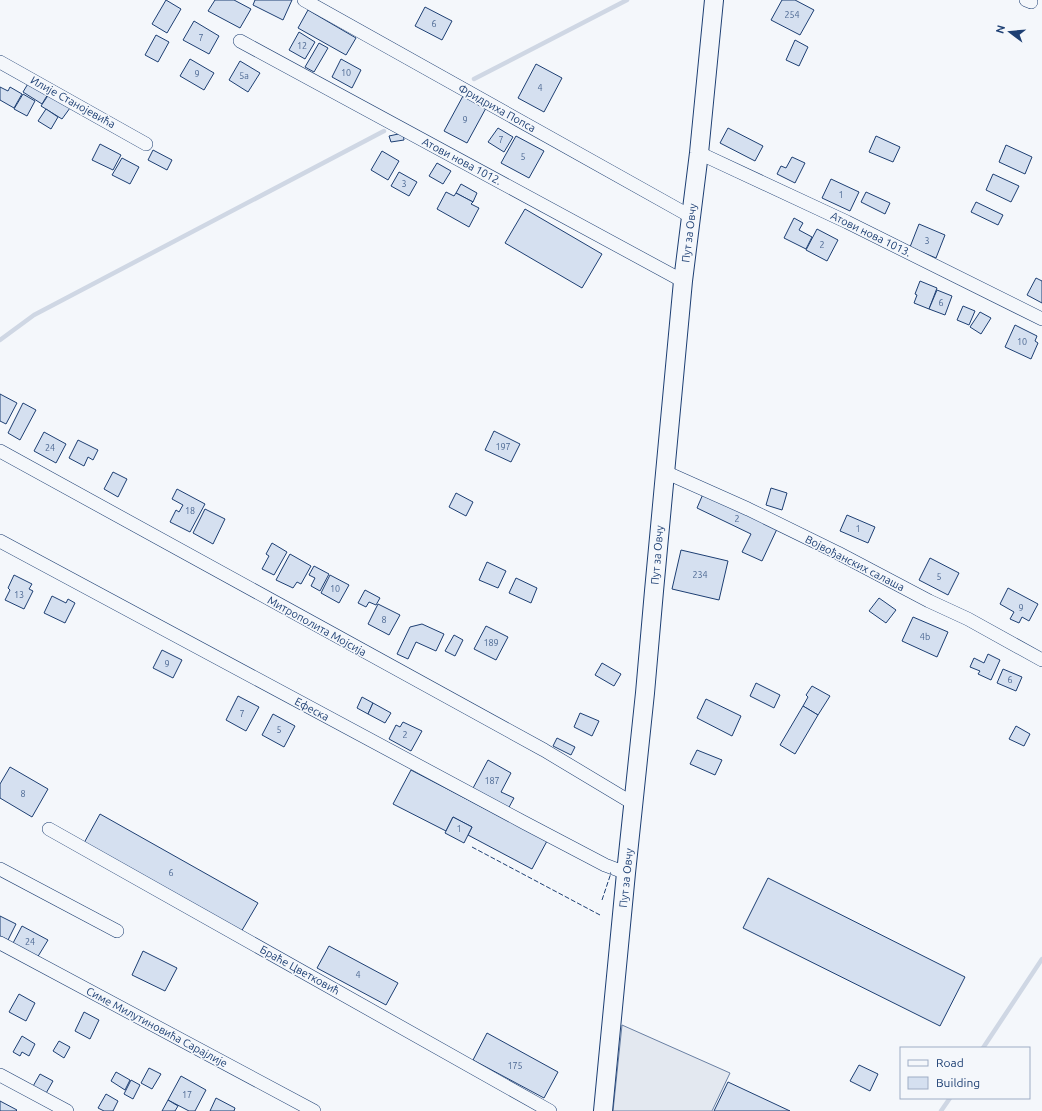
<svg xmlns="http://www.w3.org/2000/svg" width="1042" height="1111" viewBox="0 0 1042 1111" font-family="Ubuntu,sans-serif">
  <rect width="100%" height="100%" fill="#f4f7fb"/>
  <path fill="#e3e8f0" stroke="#687fa3" d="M622,1025l108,48 -18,38h-99z"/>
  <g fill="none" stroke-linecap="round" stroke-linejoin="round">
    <g stroke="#cfd7e4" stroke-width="4.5">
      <path d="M474,79l153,-79"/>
      <path d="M0,340l34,-25 350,-184"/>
      <path d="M983,1048l59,-89"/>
      <path d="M941,1111l9,-13"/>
    </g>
  </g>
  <g fill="#d5e0f0" stroke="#1d3f73">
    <path d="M166,0l15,9 -14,24 -15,-9z"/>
    <path d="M215,0h19l17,9 -11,19 -32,-17z"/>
    <path d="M255,0h37l-9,20 -30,-15z"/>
    <path d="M782,0h13l19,10 -14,25 -29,-15z"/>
    <path d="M425,7l27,14 -10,19 -27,-14z"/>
    <path d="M308,10l48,28 -10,17 -48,-27z"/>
    <path d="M194,21l25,15 -10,18 -26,-14z"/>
    <path d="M299,32l16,10 -10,17 -16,-9z"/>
    <path d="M156,35l13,7 -11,20 -13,-7z"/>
    <path d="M795,40l13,7 -9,19 -13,-6z"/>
    <path d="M319,43l9,5 -14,24 -9,-5z"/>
    <path d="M190,59l24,14 -10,17 -24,-14z"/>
    <path d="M341,59l20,11 -9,18 -20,-11z"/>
    <path d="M240,61l20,12 -12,19 -19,-12z"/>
    <path d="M536,64l26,14 -18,34 -26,-14z"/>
    <path d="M29,82l19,12 -6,10 -19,-12z"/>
    <path d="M0,87l8,4 2,-4 12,7 -8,14 -14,-8z"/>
    <path d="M23,94l12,7 -8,15 -13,-7z"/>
    <path d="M49,94l21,14 -8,11 -21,-13z"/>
    <path d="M463,96l23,12 -19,35 -23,-12z"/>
    <path d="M46,109l12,8 -7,12 -13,-8z"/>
    <path d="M498,128l15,9 -9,15 -16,-10z"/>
    <path d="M728,128l35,18 -8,15 -35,-18z"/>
    <path d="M403,133l1,7 -13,2 -2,-6z"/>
    <path d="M516,136l28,15 -15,27 -28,-15z"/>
    <path d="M876,136l24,11 -7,15 -24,-10z"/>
    <path d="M100,144l21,11 -8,15 -21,-10z"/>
    <path d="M1006,145l26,12 -7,17 -26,-12z"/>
    <path d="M153,150l19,10 -5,10 -19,-10z"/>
    <path d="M382,151l17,10 -11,19 -17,-10z"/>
    <path d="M792,157l13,6 -10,20 -18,-9 4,-8 5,2z"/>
    <path d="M122,158l17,9 -9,17 -18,-9z"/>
    <path d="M437,163l14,8 -8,13 -14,-8z"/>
    <path d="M399,172l18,10 -8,14 -18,-10z"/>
    <path d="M993,174l26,12 -8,16 -25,-12z"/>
    <path d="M831,179l28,13 -9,19 -28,-13z"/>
    <path d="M461,184l16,9 -4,9 -17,-9z"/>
    <path d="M446,192l8,4 2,-3 17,9 -2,2 8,4 -10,19 -32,-18z"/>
    <path d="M866,192l24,11 -5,11 -24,-12z"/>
    <path d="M976,202l27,13 -5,10 -27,-13z"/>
    <path d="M525,209l77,45 -20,34 -77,-45z"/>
    <path d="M794,218l9,5 -4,7 13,7 -6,12 -22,-11z"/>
    <path d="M919,224l26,11 -9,23 -26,-11z"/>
    <path d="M817,229l21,11 -11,21 -21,-11z"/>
    <path d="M1036,278l6,3v22l-15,-8z"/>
    <path d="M920,281l17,7 -8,21 -15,-6 3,-8 -2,-1z"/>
    <path d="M937,290l15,6 -7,19 -16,-6z"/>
    <path d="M963,306l12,5 -6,14 -12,-5z"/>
    <path d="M980,312l11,6 -10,16 -11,-7z"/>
    <path d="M1015,325l22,11 -2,5 3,2 -7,16 -26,-12z"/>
    <path d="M0,394l17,9 -11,21 -6,-3z"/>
    <path d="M23,403l13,7 -16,30 -12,-7z"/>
    <path d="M494,431l26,13 -9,18 -26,-12z"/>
    <path d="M44,432l22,12 -10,19 -22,-12z"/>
    <path d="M78,440l20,10 -5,10 -5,-3 -4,9 -15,-8z"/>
    <path d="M113,472l14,7 -9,18 -14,-8z"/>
    <path d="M771,488l16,5 -5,17 -16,-5z"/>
    <path d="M177,489l28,15 -15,28 -20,-10 6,-12 3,2 4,-7 -11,-6z"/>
    <path d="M456,493l17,9 -7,14 -17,-9z"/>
    <path d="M703,494l74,35 -15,32 -20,-9 9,-18 -54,-26z"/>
    <path d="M205,509l20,10 -12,25 -20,-11z"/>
    <path d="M847,515l28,12 -7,16 -28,-12z"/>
    <path d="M272,543l15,9 -13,23 -12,-6 7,-13 -3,-2z"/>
    <path d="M681,550l47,11 -9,39 -47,-11z"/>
    <path d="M290,554l21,12 -10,18 -4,-2 -4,6 -17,-8z"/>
    <path d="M930,558l29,15 -11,22 -29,-15z"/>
    <path d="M487,562l19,9 -8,17 -19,-8z"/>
    <path d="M314,566l15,8 -9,17 -9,-5 4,-8 -6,-3z"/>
    <path d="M14,575l18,9 -3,5 4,2 -9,18 -19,-9 5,-10 -2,-2z"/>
    <path d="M330,575l19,10 -10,18 -18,-10z"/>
    <path d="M516,578l21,10 -6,15 -22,-10z"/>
    <path d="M1008,588l30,16 -9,17 -7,-4 -3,6 -9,-4 4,-7 -14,-8z"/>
    <path d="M365,590l15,8 -4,7 -7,-3 -3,5 -8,-4z"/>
    <path d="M52,596l14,7 2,-4 7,4 -10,20 -21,-10z"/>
    <path d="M879,598l17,12 -10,13 -17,-12z"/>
    <path d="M378,604l22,11 -11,20 -21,-11z"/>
    <path d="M913,617l35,15 -11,25 -35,-16z"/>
    <path d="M422,624l22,10 -8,17 -20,-9 -8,17 -11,-5 13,-27z"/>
    <path d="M486,626l22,11 -12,23 -22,-11z"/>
    <path d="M454,635l9,5 -8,16 -10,-5z"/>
    <path d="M162,650l20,10 -9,18 -20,-10z"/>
    <path d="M988,654l12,6 -9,20 -13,-6 2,-3 -10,-4 4,-9 10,5z"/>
    <path d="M602,663l19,11 -7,12 -19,-11z"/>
    <path d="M1003,669l19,8 -6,14 -19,-8z"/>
    <path d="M756,683l24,12 -6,13 -24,-12z"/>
    <path d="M812,686l18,10 -12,19 -15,-9 5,-9 -2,-2z"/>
    <path d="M238,696l21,11 -13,24 -20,-11z"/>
    <path d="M362,697l11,6 -5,11 -11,-6z"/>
    <path d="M706,699l35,17 -9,20 -35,-18z"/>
    <path d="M373,703l18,10 -6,10 -17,-9z"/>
    <path d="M803,706l15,9 -23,39 -15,-9z"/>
    <path d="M580,713l19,8 -7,15 -18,-9z"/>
    <path d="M273,714l22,12 -11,21 -22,-12z"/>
    <path d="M403,722l19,9 -11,20 -22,-12 7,-14 4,2z"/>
    <path d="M1016,726l14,8 -6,12 -15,-7z"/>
    <path d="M557,738l18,9 -4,8 -18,-9z"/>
    <path d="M697,750l25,10 -7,15 -25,-11z"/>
    <path d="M488,760l23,13 -10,19 13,6 -6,11 -36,-19z"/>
    <path d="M10,767l38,22 -16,28 -32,-19v-14z"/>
    <path d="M411,770l136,71 -15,28 -64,-34 4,-8 -19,-10 -7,14 -53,-27z"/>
    <path d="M100,814l158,89 -17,29 -157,-89z"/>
    <path d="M453,817l19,10 -8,16 -19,-10z"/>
    <path d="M768,878l197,99 -25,49 -197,-98z"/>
    <path d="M0,916l16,8 -8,16 -8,-4z"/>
    <path d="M22,926l26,14 -11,18 -25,-13z"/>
    <path d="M329,946l69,37 -12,22 -69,-37z"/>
    <path d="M143,951l34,17 -12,23 -33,-16z"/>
    <path d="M19,994l16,9 -9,18 -17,-9z"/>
    <path d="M84,1012l15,8 -9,19 -15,-8z"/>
    <path d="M487,1033l71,39 -14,26 -71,-38z"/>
    <path d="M22,1036l13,8 -6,12 -7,-4 -2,4 -7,-4z"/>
    <path d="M59,1041l11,6 -6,11 -11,-7z"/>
    <path d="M859,1065l19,9 -8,17 -20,-10z"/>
    <path d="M149,1068l12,6 -9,15 -11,-6z"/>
    <path d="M116,1072l14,8 -5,10 -14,-9z"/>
    <path d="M40,1074l13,7 -8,14 -13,-7z"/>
    <path d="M181,1076l25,14 -11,21h-6l-21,-11z"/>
    <path d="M131,1080l9,5 -7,14 -9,-5z"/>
    <path d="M728,1082l62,29h-76z"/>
    <path d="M106,1094l12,7 -5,10h-9l-6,-3z"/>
    <path d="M216,1098l19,10 -1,3h-24z"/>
    <path d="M168,1100l10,6 -3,5h-13z"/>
    <path d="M0,1101l17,9 -1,1h-16z"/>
  </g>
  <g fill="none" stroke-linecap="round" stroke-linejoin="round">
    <g stroke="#1d3f73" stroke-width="14">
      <g id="street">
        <path d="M304,0l386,216"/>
        <path d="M1026,0l5,2"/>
        <path d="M240,41l443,240"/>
        <path d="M0,62l146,82"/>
        <path d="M699,153l148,69 195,97"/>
        <path d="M0,451l544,299 90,54"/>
        <path d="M665,472l83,37 90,44 91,48 39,18 74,41"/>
        <path d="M0,541l525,282 80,42 21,8"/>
        <path d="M49,829l501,282"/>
        <path d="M0,869l117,62"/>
        <path d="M0,943l314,168"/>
        <path d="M0,1075l67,36"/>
      </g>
    </g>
    <g stroke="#1d3f73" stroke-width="20">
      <path id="secondary" d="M603,1111l23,-238 19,-180 9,-102 29,-310 16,-128 15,-153"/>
    </g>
    <use href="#street" stroke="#f4f7fb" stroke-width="13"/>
    <use href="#secondary" stroke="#f4f7fb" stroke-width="18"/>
    <g stroke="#1d3f73" stroke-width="1" stroke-dasharray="5 2" stroke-linecap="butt">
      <path d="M472,847l128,68"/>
      <path d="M602,900l9,-27h-1"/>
    </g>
  </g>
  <g text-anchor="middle" stroke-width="3" stroke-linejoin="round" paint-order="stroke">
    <g font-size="9" fill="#4b6792">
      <text x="792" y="18">254</text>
      <text x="434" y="27">6</text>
      <text x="201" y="41">7</text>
      <text x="302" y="49">12</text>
      <text x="346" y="76">10</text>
      <text x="197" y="77">9</text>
      <text x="244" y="79">5a</text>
      <text x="540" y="91">4</text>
      <text x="465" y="123">9</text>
      <text x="501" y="143">7</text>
      <text x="523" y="160">5</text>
      <text x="404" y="187">3</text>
      <text x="841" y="198">1</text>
      <text x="927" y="244">3</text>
      <text x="822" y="248">2</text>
      <text x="941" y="306">6</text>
      <text x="1022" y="345">10</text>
      <text x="503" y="450">197</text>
      <text x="50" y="451">24</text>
      <text x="190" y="514">18</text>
      <text x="737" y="522">2</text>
      <text x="858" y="532">1</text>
      <text x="700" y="578">234</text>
      <text x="939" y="580">5</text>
      <text x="335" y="592">10</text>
      <text x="19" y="598">13</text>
      <text x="1021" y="611">9</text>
      <text x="384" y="623">8</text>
      <text x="925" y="640">4b</text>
      <text x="491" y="646">189</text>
      <text x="167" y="667">9</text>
      <text x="1010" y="683">6</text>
      <text x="242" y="717">7</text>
      <text x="279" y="733">5</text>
      <text x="405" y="738">2</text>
      <text x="492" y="784">187</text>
      <text x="23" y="797">8</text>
      <text x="459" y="832">1</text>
      <text x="171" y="876">6</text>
      <text x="30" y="945">24</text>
      <text x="358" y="978">4</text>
      <text x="515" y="1069">175</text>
      <text x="187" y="1098">17</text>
    </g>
    <g font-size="11" fill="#1d3f73" stroke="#f4f7fb">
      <text transform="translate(73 102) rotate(29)" y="4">Илије Станојевића</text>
      <text transform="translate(497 108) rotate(29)" y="4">Фридриха Попса</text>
      <text transform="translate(462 161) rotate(28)" y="4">Атови нова 1012.</text>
      <text transform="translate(689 233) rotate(-83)" y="4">Пут за Овчу</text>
      <text transform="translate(871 234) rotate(26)" y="4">Атови нова 1013.</text>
      <text transform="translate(657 555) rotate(-85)" y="4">Пут за Овчу</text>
      <text transform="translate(855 563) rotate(27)" y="4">Војвођанских салаша</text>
      <text transform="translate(317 626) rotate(29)" y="4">Митрополита Мојсија</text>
      <text transform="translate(312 709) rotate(28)" y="4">Ефеска</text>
      <text transform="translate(626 878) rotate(-84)" y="4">Пут за Овчу</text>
      <text transform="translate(300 970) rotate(29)" y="4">Браће Цветковић</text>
      <text transform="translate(157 1027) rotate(28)" y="4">Симе Милутиновића Сарајлије</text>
    </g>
  </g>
  <rect x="900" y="1047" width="130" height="52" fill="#f4f7fb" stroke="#9eadc5"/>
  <rect x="908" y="1060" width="20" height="6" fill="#f4f7fb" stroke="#9eadc5"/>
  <text x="936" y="1067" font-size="12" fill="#1d3f73">Road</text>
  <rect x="908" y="1077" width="20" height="12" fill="#d5e0f0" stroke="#9eadc5"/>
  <text x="936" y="1087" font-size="12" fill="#1d3f73">Building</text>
  <g transform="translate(1010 32) rotate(286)" stroke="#f4f7fb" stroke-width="3" paint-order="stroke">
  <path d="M0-3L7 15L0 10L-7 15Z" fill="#1d3f73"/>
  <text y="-6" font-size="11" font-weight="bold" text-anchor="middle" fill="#1d3f73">N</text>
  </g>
</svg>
